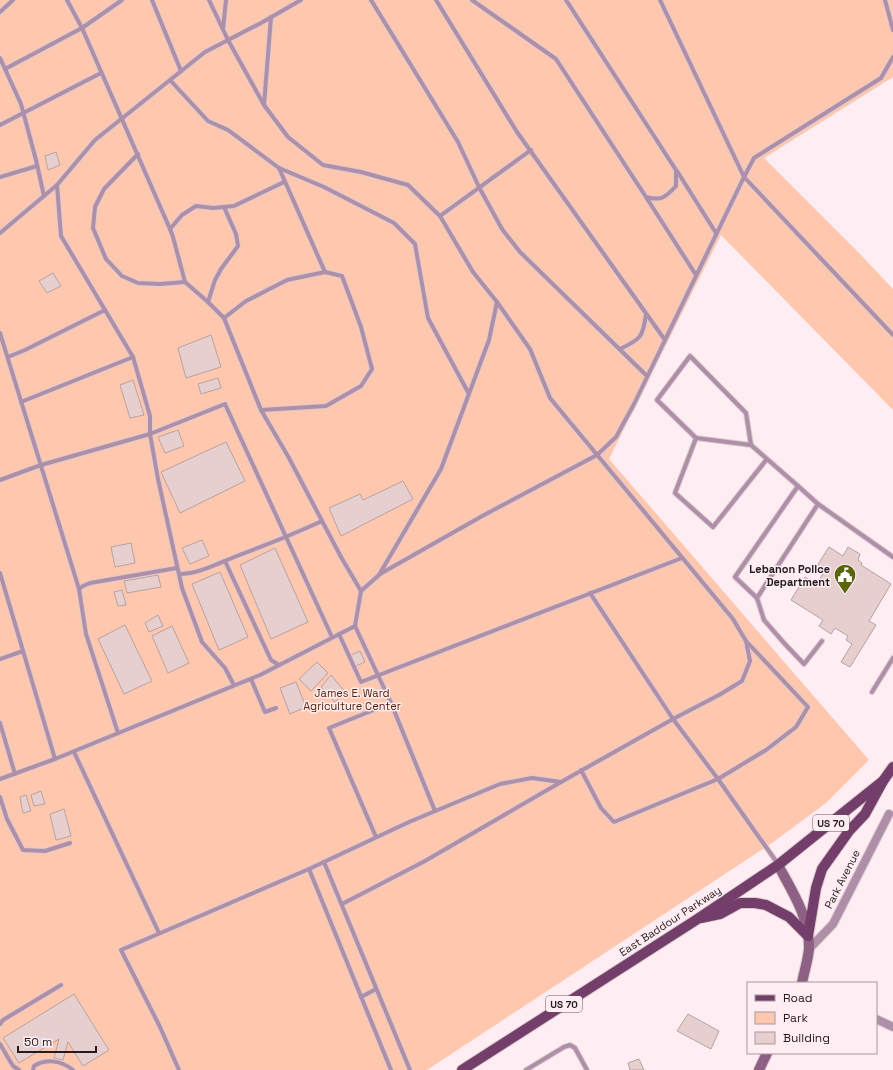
<svg xmlns="http://www.w3.org/2000/svg" width="893" height="1070" viewBox="0 0 893 1070" font-family="'Space Grotesk',sans-serif">
  <rect width="100%" height="100%" fill="#feedf2"/>
  <path fill="#ffc7ad" d="M0,0h893v77l-129,81 96,96 33,35v121l-172,-175 -112,224 260,301 -43,43 -54,40 -345,227h-427z"/>
  <g fill="#e6cfce" stroke="#b8a2a0">
    <path d="M56,152l4,13 -12,5 -3,-14z"/>
    <path d="M53,273l8,13 -14,7 -8,-12z"/>
    <path d="M211,335l10,32 -35,11 -8,-30z"/>
    <path d="M218,378l3,10 -20,6 -3,-10z"/>
    <path d="M133,380l11,35 -14,3 -10,-33z"/>
    <path d="M178,430l6,16 -19,7 -7,-16z"/>
    <path d="M226,442l19,39 -65,32 -19,-41z"/>
    <path d="M403,481l10,18 -72,37 -12,-28 31,-14 3,6z"/>
    <path d="M202,540l7,16 -19,8 -8,-16z"/>
    <path d="M131,543l4,20 -20,4 -4,-20z"/>
    <path d="M829,547l14,9 5,-9 12,7 -2,6 4,3 -1,2 30,19 -22,37 7,4 -26,42 -9,-5 11,-18 -6,-4 2,-4 -13,-8 -4,6 -12,-8 4,-6 -32,-20 14,-23 11,7 7,-10 -8,-5z"/>
    <path d="M275,548l33,74 -37,17 -31,-74z"/>
    <path d="M220,572l28,65 -29,13 -27,-66z"/>
    <path d="M158,575l3,12 -34,6 -3,-12z"/>
    <path d="M122,590l4,15 -8,1 -4,-14z"/>
    <path d="M158,615l5,11 -14,6 -4,-9z"/>
    <path d="M125,625l27,56 -28,13 -26,-55z"/>
    <path d="M172,626l17,37 -21,10 -16,-37z"/>
    <path d="M360,651l5,11 -9,4 -5,-11z"/>
    <path d="M317,662l11,11 -17,18 -12,-12z"/>
    <path d="M331,675l14,17 -10,10 -14,-15z"/>
    <path d="M296,682l10,25 -16,7 -10,-26z"/>
    <path d="M41,791l4,13 -11,2 -3,-11z"/>
    <path d="M26,795l5,16 -8,2 -3,-16z"/>
    <path d="M64,809l7,27 -15,4 -6,-26z"/>
    <path d="M74,994l35,56 -26,16 -15,-24 -5,18 -9,-2 5,-19 -40,24 -16,-25z"/>
    <path d="M688,1014l31,17 -8,18 -34,-18z"/>
    <path d="M639,1059l5,11h-14l-2,-7z"/>
  </g>
  <g fill="none" stroke-linecap="round" stroke-linejoin="round">
    <g stroke="#dbcbd0" stroke-width="6">
      <g id="lane">
        <path d="M67,0l15,28 88,201 3,8 12,45 23,20 16,16 37,92 28,48 52,99 20,34"/>
        <path d="M152,0l29,71"/>
        <path d="M371,0l87,142 21,45 23,42 18,23 127,124"/>
        <path d="M436,0l81,132 148,208"/>
        <path d="M472,0l84,59 90,138c15,4 19,1 30,-11v-16l-110,-170"/>
        <path d="M660,0l84,177 149,158"/>
        <path d="M885,0l8,30"/>
        <path d="M0,12l13,-12"/>
        <path d="M223,29l3,-29"/>
        <path d="M0,58l21,46 15,56 8,36"/>
        <path d="M5,69l77,-41 40,-28"/>
        <path d="M170,80l38,41 20,9 51,38 45,19 70,36 21,21 13,74 41,76"/>
        <path d="M264,105l7,-88"/>
        <path d="M0,125l101,-52"/>
        <path d="M138,154l-34,35 -9,18 -2,21 13,31 16,17 16,7 22,1 25,-2"/>
        <path d="M279,168l46,104"/>
        <path d="M677,171l39,62"/>
        <path d="M0,177l37,-11"/>
        <path d="M646,197l50,78"/>
        <path d="M440,216l91,-66"/>
        <path d="M170,229l12,-14 14,-9 17,2 21,-2 50,-24"/>
        <path d="M0,233l57,-48"/>
        <path d="M208,302l7,-22 6,-11 17,-23 -2,-12 -12,-27"/>
        <path d="M224,318l22,-17 41,-21 38,-8 17,4 19,51 11,42 -11,17 -35,20 -65,4"/>
        <path d="M0,333l79,256 7,45 32,99"/>
        <path d="M620,349c21,-10 23,-12 26,-35"/>
        <path d="M8,357l17,-7 80,-40"/>
        <path d="M21,402l112,-45"/>
        <path d="M696,438l55,7"/>
        <path d="M767,459l-54,68 -38,-34 21,-55 -39,-38 33,-44 56,57 5,32 47,41 -63,91 22,21 7,22 20,23 20,21 18,-23"/>
        <path d="M0,480l41,-15 109,-31 75,-30 107,233"/>
        <path d="M818,504l75,53"/>
        <path d="M225,561l46,99 8,5"/>
        <path d="M0,573l55,186"/>
        <path d="M179,574c19,0 40,-11 58,-18 29,-11 57,-22 85,-35"/>
        <path d="M380,574l104,-59 113,-60 19,-18 18,-33 110,-227 10,-19 127,-80 12,-21"/>
        <path d="M79,589l4,-3 7,-3 87,-15"/>
        <path d="M590,593l83,126 45,60 60,85"/>
        <path d="M757,598l61,-94 -20,-18"/>
        <path d="M355,626l36,77 -62,25 47,109"/>
        <path d="M339,634l22,48 321,-124"/>
        <path d="M0,659l23,-8"/>
        <path d="M251,679l14,33 11,-4"/>
        <path d="M234,685l-9,-17 -23,-26 -20,-54 -24,-109 -8,-45v-18l-17,-59 -72,-121 -4,-51 38,-45 110,-88 56,-29 40,-23"/>
        <path d="M872,692l21,-34"/>
        <path d="M391,703l44,108"/>
        <path d="M0,723l15,51"/>
        <path d="M74,752l85,181"/>
        <path d="M581,770l20,38 13,14 104,-43 48,-29 30,-23 12,-20 -62,-66"/>
        <path d="M0,779l55,-20 205,-84 95,-49 6,-35 18,-16 62,-106 48,-129 8,-38 -24,-30 -33,-56 -32,-31 -47,-13 -38,-7 -35,-28 -24,-32 -36,-65 -19,-40"/>
        <path d="M0,797l7,22 16,31 22,1 25,-8"/>
        <path d="M324,862l86,208"/>
        <path d="M309,869l82,201"/>
        <path d="M342,904l83,-43 136,-79"/>
        <path d="M361,997l15,-8"/>
        <path d="M0,1024l3,-4 58,-35"/>
        <path d="M0,1044l13,22 6,4"/>
        <path d="M33,1070l1,-4c13,-8 28,-5 39,4"/>
        <path d="M179,1070l-19,-43 -39,-77 188,-81 100,-47 91,-38 32,-6 29,4 112,-63 46,-24 23,-14 8,-20 -4,-20 -13,-22 -183,-221 -20,-49 -33,-47"/>
        <path d="M526,1070l38,-23 6,-2 5,3 12,22"/>
      </g>
    </g>
    <g stroke="#dbcbd0" stroke-width="10">
      <g id="street">
        <path d="M809,949l24,-25 56,-110"/>
        <path d="M876,1019l17,8"/>
      </g>
    </g>
    <g stroke="#dbcbd0" stroke-width="12">
      <g id="secondary">
        <path d="M778,865c14,26 32,53 31,84 -1,11 -5,23 -7,34"/>
        <path d="M759,1070l8,-17"/>
      </g>
    </g>
    <g stroke="#dbcbd0" stroke-width="12">
      <g id="primary">
        <path d="M701,918l19,-4 20,-11h15l11,2 23,12 19,19"/>
        <path d="M808,936l8,-48 6,-19 27,-38 16,-17 18,-33 10,-14"/>
        <path d="M462,1070l234,-150 82,-55 105,-84"/>
      </g>
    </g>
    <use href="#lane" stroke="#af8fa8" stroke-width="4"/>
    <use href="#street" stroke="#af8fa8" stroke-width="8"/>
    <use href="#secondary" stroke="#8d6084" stroke-width="10"/>
    <use href="#primary" stroke="#733e6a" stroke-width="10"/>
  </g>
  <defs>
    <g id="civic-pin" transform="scale(1.15)"><path d="M0 17L-7.5 6A9.5 9.5 0 1 1 7.5 6Z" fill="#58650a" stroke="#feedf2"/><path d="M-.6-6.5H3V-4.5H.6V-3L4-1V1h2V6H-6V1h2V-1L-.6-3ZM-1.2 2.5V6h2.4V2.5Z" fill="#fff"/></g>
  </defs>
  <g fill-rule="evenodd">
    <use href="#civic-pin" x="845" y="575"/>
  </g>
  <g text-anchor="middle" stroke-width="3" stroke-linejoin="round" paint-order="stroke">
    <g fill="#feedf2" stroke="#655a5d" stroke-width="1">
      <rect x="813" y="815" width="36" height="16" rx="3"/>
      <rect x="546" y="996" width="36" height="16" rx="3"/>
    </g>
    <g font-size="10" font-weight="bold" fill="#231b1d">
      <text x="831" y="827">US 70</text>
      <text x="564" y="1008">US 70</text>
    </g>
    <g font-size="11" font-weight="bold" fill="#231b1d" stroke="#feedf2" text-anchor="end">
      <text x="830" y="573">Lebanon Police<tspan x="830" dy="13">Department</tspan></text>
    </g>
    <g font-size="11" fill="#562305" stroke="#feedf2">
      <text x="352" y="697">James E. Ward<tspan x="352" dy="13">Agriculture Center</tspan></text>
    </g>
    <g font-size="11" fill="#231b1d" stroke="#feedf2">
      <text transform="translate(842 879) rotate(-63)" y="4">Park Avenue</text>
      <text transform="translate(670 921) rotate(-33)" y="4">East Baddour Parkway</text>
    </g>
  </g>
  <rect x="747" y="982" width="130" height="72" fill="#feedf2" stroke="#a6999d"/>
  <rect x="755" y="995" width="20" height="6" fill="#733e6a" stroke="#a6999d"/>
  <text x="783" y="1002" font-size="12" fill="#231b1d">Road</text>
  <rect x="755" y="1012" width="20" height="12" fill="#ffc7ad" stroke="#a6999d"/>
  <text x="783" y="1022" font-size="12" fill="#231b1d">Park</text>
  <rect x="755" y="1032" width="20" height="12" fill="#e6cfce" stroke="#a6999d"/>
  <text x="783" y="1042" font-size="12" fill="#231b1d">Building</text>
  <path d="M18 1046v6h78v-6" fill="none" stroke="#231b1d" stroke-width="2"/>
  <text x="24" y="1046" font-size="12" fill="#231b1d" stroke="#feedf2" stroke-width="3" paint-order="stroke">50 m</text>
</svg>
